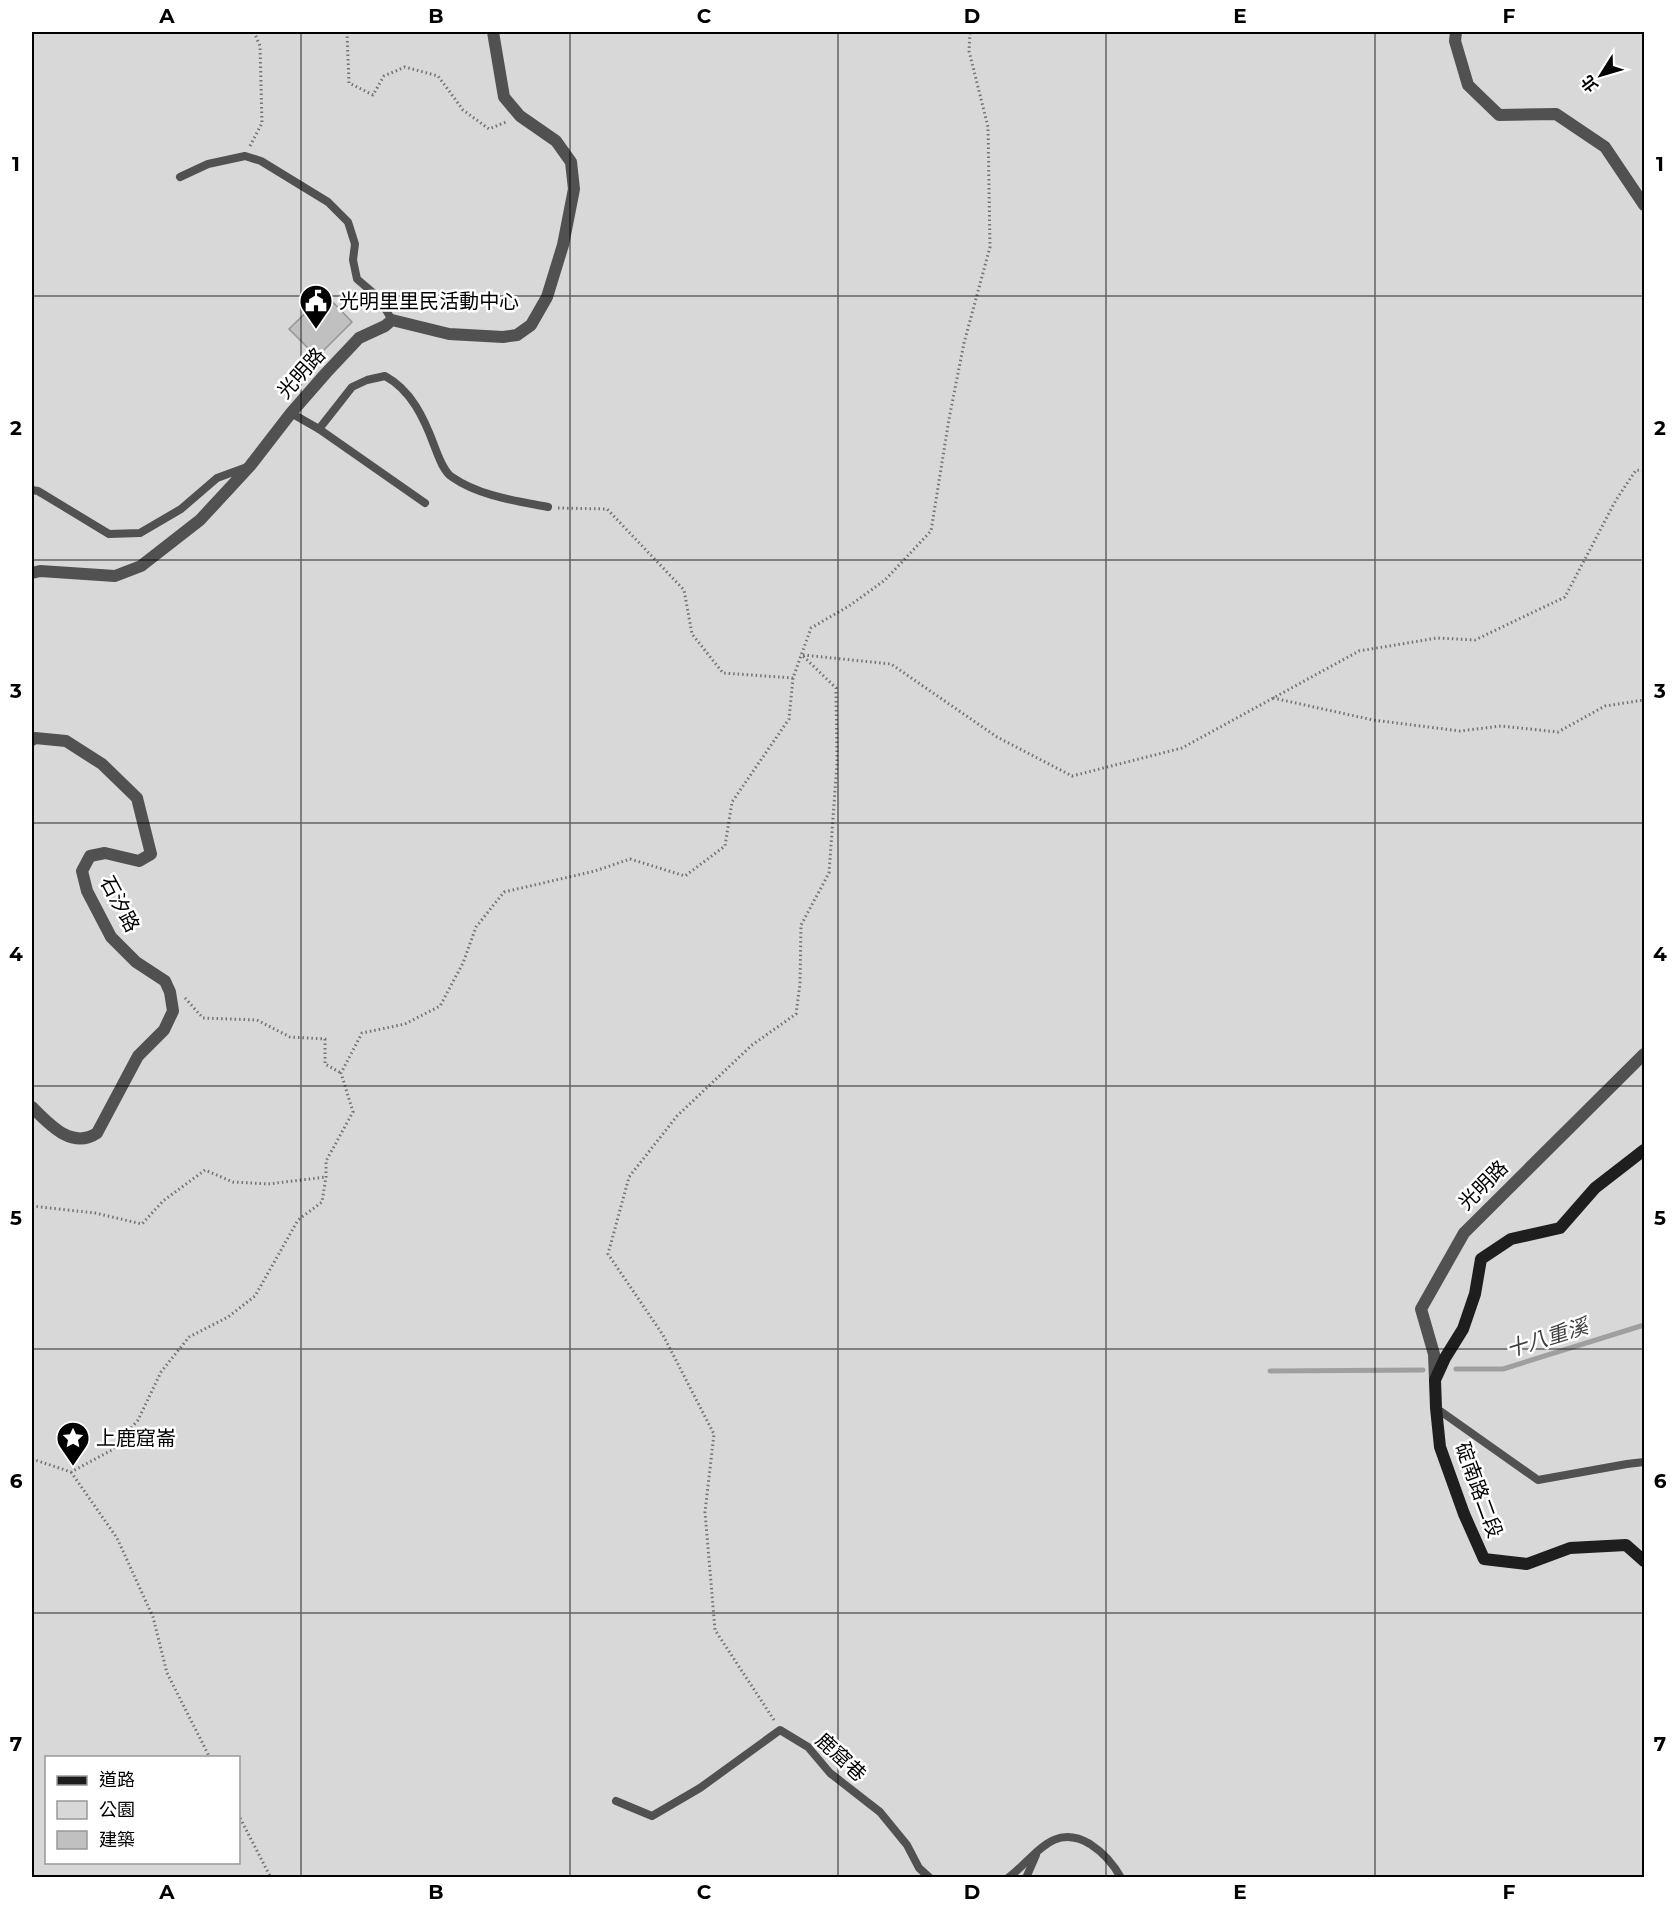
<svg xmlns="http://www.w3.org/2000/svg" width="1676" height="1909" viewBox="0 0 1676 1909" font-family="Montserrat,'Noto Sans TC',sans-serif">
  <rect width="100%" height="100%" fill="#fff"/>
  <path fill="#d8d8d8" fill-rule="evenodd" d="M32,32h1612v1845l-1612,1zM46,1758h192v104h-192z"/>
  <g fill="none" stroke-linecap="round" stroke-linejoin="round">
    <g stroke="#9f9f9f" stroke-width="5">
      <path d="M1456,1369h47l141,-44"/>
      <path d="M1270,1371l153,-1"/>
    </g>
  </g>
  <path fill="#c0c0c0" stroke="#959595" stroke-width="1.5" d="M325,294l27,28 -35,35 -28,-28z"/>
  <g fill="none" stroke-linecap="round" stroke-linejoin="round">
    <g stroke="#737373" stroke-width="3" stroke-dasharray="1.5 3" stroke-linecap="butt">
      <path d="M347,32l2,51 24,12 11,-19 21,-9 33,9 25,34 26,19 17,-7"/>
      <path d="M250,146l12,-23 -2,-77 -6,-14"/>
      <path d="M558,508l49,1 77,81 8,44 31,39 70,5"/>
      <path d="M803,655l88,9 106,73 75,39 110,-28 177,-97 78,-13 38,2 90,-43 51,-97 20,-30 8,1"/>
      <path d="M1273,698l100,22 87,11 41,-5 57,6 47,-26 39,-6"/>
      <path d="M185,998l18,20 54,2 33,17 35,2v25l16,9"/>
      <path d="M32,1206l63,7 47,11 21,-23 42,-31 28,12 35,2 58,-7"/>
      <path d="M32,1459l39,13 41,-22 26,-30 23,-48 28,-35 39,-20 27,-21 43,-76 24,-18 4,-25v-16l27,-49 -12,-39 21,-40 43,-9 35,-18 23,-43 13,-36 28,-35 91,-21 35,-12 55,17 40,-30 7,-44 57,-83 4,-41 18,-50 38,-22 36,-26 46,-49 18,-112 15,-76 26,-96 -2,-120 -19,-76 1,-19"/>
      <path d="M71,1472l46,66 36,79 14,56 43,85"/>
      <path d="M774,1720l-59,-90 -10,-118 9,-78 -51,-99 -55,-81 21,-77 48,-61 75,-71 44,-31 4,-30 1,-59 28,-52 8,-110 -1,-75 -35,-34"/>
      <path d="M238,1814l33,64"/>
    </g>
    <g stroke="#515151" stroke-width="8">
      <path d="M180,177l28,-13 37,-8 16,5 67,41 20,20 7,22 -2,16 4,19 21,18 14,23"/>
      <path d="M291,413l28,16 33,-42 15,-7 18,-4c26,14 39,42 49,69 4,10 9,26 18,32 27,19 65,24 96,30"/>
      <path d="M319,429l106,74"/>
      <path d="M32,490l6,1 71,43 31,-1 41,-24 36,-31 30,-11"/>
      <path d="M1436,1408l102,72 89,-16 17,-2"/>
      <path d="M616,1801l36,15 48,-28 80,-58 28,17 22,26 50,39 27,33 12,23 11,10"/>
      <path d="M1008,1878c28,-21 44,-56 82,-34 14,9 23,19 31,34"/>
      <path d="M1026,1878l10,-23"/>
    </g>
    <g stroke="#515151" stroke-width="12">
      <path d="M1456,32l-1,9 13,44 31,30 57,-1 49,33 39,58"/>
      <path d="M32,573l8,-2 75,5 26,-10 59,-46 50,-54 41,-53 35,-40 33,-35 26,-12 7,-6 57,14 54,3 14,-2 14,-10 16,-28 16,-52 11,-56 -3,-27 -15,-21 -36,-25 -16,-19 -11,-65"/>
      <path d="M32,740l3,-2 31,3 36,23 35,34 14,56 -12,7 -34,-8 -15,3 -8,15 5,20 24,46 25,25 29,19 5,11 3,19 -9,19 -26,26 -41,77c-25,17 -48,-9 -65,-26"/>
      <path d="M1435,1380l-1,-26 -13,-45 43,-76 180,-179"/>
    </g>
    <path stroke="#1e1e1e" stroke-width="12" d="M1644,1150l-49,38 -35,40 -49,11 -30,20 -6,35 -12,35 -18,29 -10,22 1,28 4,39 24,67 20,45 43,5 43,-16 56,-3 18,16"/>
  </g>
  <path fill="none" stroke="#000" stroke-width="1.5" stroke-opacity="0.55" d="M301,32v1846M570,32v1846M838,32v1846M1106,32v1846M1375,32v1846M32,296h1612M32,560h1612M32,823h1612M32,1086h1612M32,1349h1612M32,1613h1612"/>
  <defs>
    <g id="civic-pin" transform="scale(1.725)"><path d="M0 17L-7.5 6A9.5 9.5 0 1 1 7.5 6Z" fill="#000" stroke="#fff"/><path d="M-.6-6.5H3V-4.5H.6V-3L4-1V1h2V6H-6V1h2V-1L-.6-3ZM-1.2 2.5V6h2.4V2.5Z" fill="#fff"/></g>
    <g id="sight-pin" transform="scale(1.725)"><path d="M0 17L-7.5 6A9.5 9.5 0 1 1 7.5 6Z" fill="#000" stroke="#fff"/><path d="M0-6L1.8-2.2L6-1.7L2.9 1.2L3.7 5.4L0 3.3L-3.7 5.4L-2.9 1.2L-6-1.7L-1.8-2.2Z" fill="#fff"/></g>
  </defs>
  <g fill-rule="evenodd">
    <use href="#civic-pin" x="316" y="301"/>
    <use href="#sight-pin" x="73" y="1438"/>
  </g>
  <g text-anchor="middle" stroke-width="5" stroke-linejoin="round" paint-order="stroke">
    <g font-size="20" fill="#000" stroke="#fff" text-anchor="start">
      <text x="339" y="308">光明里里民活動中心</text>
      <text x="96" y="1445">上鹿窟崙</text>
    </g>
    <g font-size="20" fill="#000" stroke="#fff">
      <text transform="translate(301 373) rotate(-48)" y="7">光明路</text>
      <text transform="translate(120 904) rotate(62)" y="7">石汐路</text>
      <text transform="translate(1483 1185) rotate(-45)" y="7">光明路</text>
      <text transform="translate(1479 1490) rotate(70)" y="7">碇南路二段</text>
      <text transform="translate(841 1757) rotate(43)" y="7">鹿窟巷</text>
    </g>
    <g font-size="21" font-style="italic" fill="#404040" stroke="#fff">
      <text transform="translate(1547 1338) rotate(-17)" y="7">十八重溪</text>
    </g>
  </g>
  <rect width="1676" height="1909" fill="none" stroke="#ffffff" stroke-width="66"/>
  <rect x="45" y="1756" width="195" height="108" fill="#ffffff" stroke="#999999" stroke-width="1.5"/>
  <rect x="57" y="1776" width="30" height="9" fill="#1e1e1e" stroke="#999999" stroke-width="1.5"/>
  <text x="99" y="1786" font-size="18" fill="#000000">道路</text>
  <rect x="57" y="1801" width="30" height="18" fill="#d8d8d8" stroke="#999999" stroke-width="1.5"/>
  <text x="99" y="1816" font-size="18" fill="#000000">公園</text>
  <rect x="57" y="1831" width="30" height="18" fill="#c0c0c0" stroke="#999999" stroke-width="1.5"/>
  <text x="99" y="1846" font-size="18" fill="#000000">建築</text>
  <g transform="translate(1601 75) rotate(233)" stroke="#ffffff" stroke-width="4.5" paint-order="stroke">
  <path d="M0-4.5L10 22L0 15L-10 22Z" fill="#000000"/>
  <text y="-9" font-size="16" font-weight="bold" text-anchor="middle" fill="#000000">北</text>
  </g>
  <rect x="33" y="33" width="1610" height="1843" fill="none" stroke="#000" stroke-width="2"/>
  <g font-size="20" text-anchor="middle" font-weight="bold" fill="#000">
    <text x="167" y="23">A</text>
    <text x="436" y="23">B</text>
    <text x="704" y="23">C</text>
    <text x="972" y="23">D</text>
    <text x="1240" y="23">E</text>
    <text x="1509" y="23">F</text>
    <text x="16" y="171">1</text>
    <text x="1660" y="171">1</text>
    <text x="16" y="435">2</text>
    <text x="1660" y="435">2</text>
    <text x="16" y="698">3</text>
    <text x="1660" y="698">3</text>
    <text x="16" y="961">4</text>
    <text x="1660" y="961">4</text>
    <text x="16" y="1225">5</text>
    <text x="1660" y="1225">5</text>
    <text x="16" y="1488">6</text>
    <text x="1660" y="1488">6</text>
    <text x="16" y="1751">7</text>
    <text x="1660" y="1751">7</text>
    <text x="167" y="1899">A</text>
    <text x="436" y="1899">B</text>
    <text x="704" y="1899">C</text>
    <text x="972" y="1899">D</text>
    <text x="1240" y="1899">E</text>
    <text x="1509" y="1899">F</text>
  </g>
</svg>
